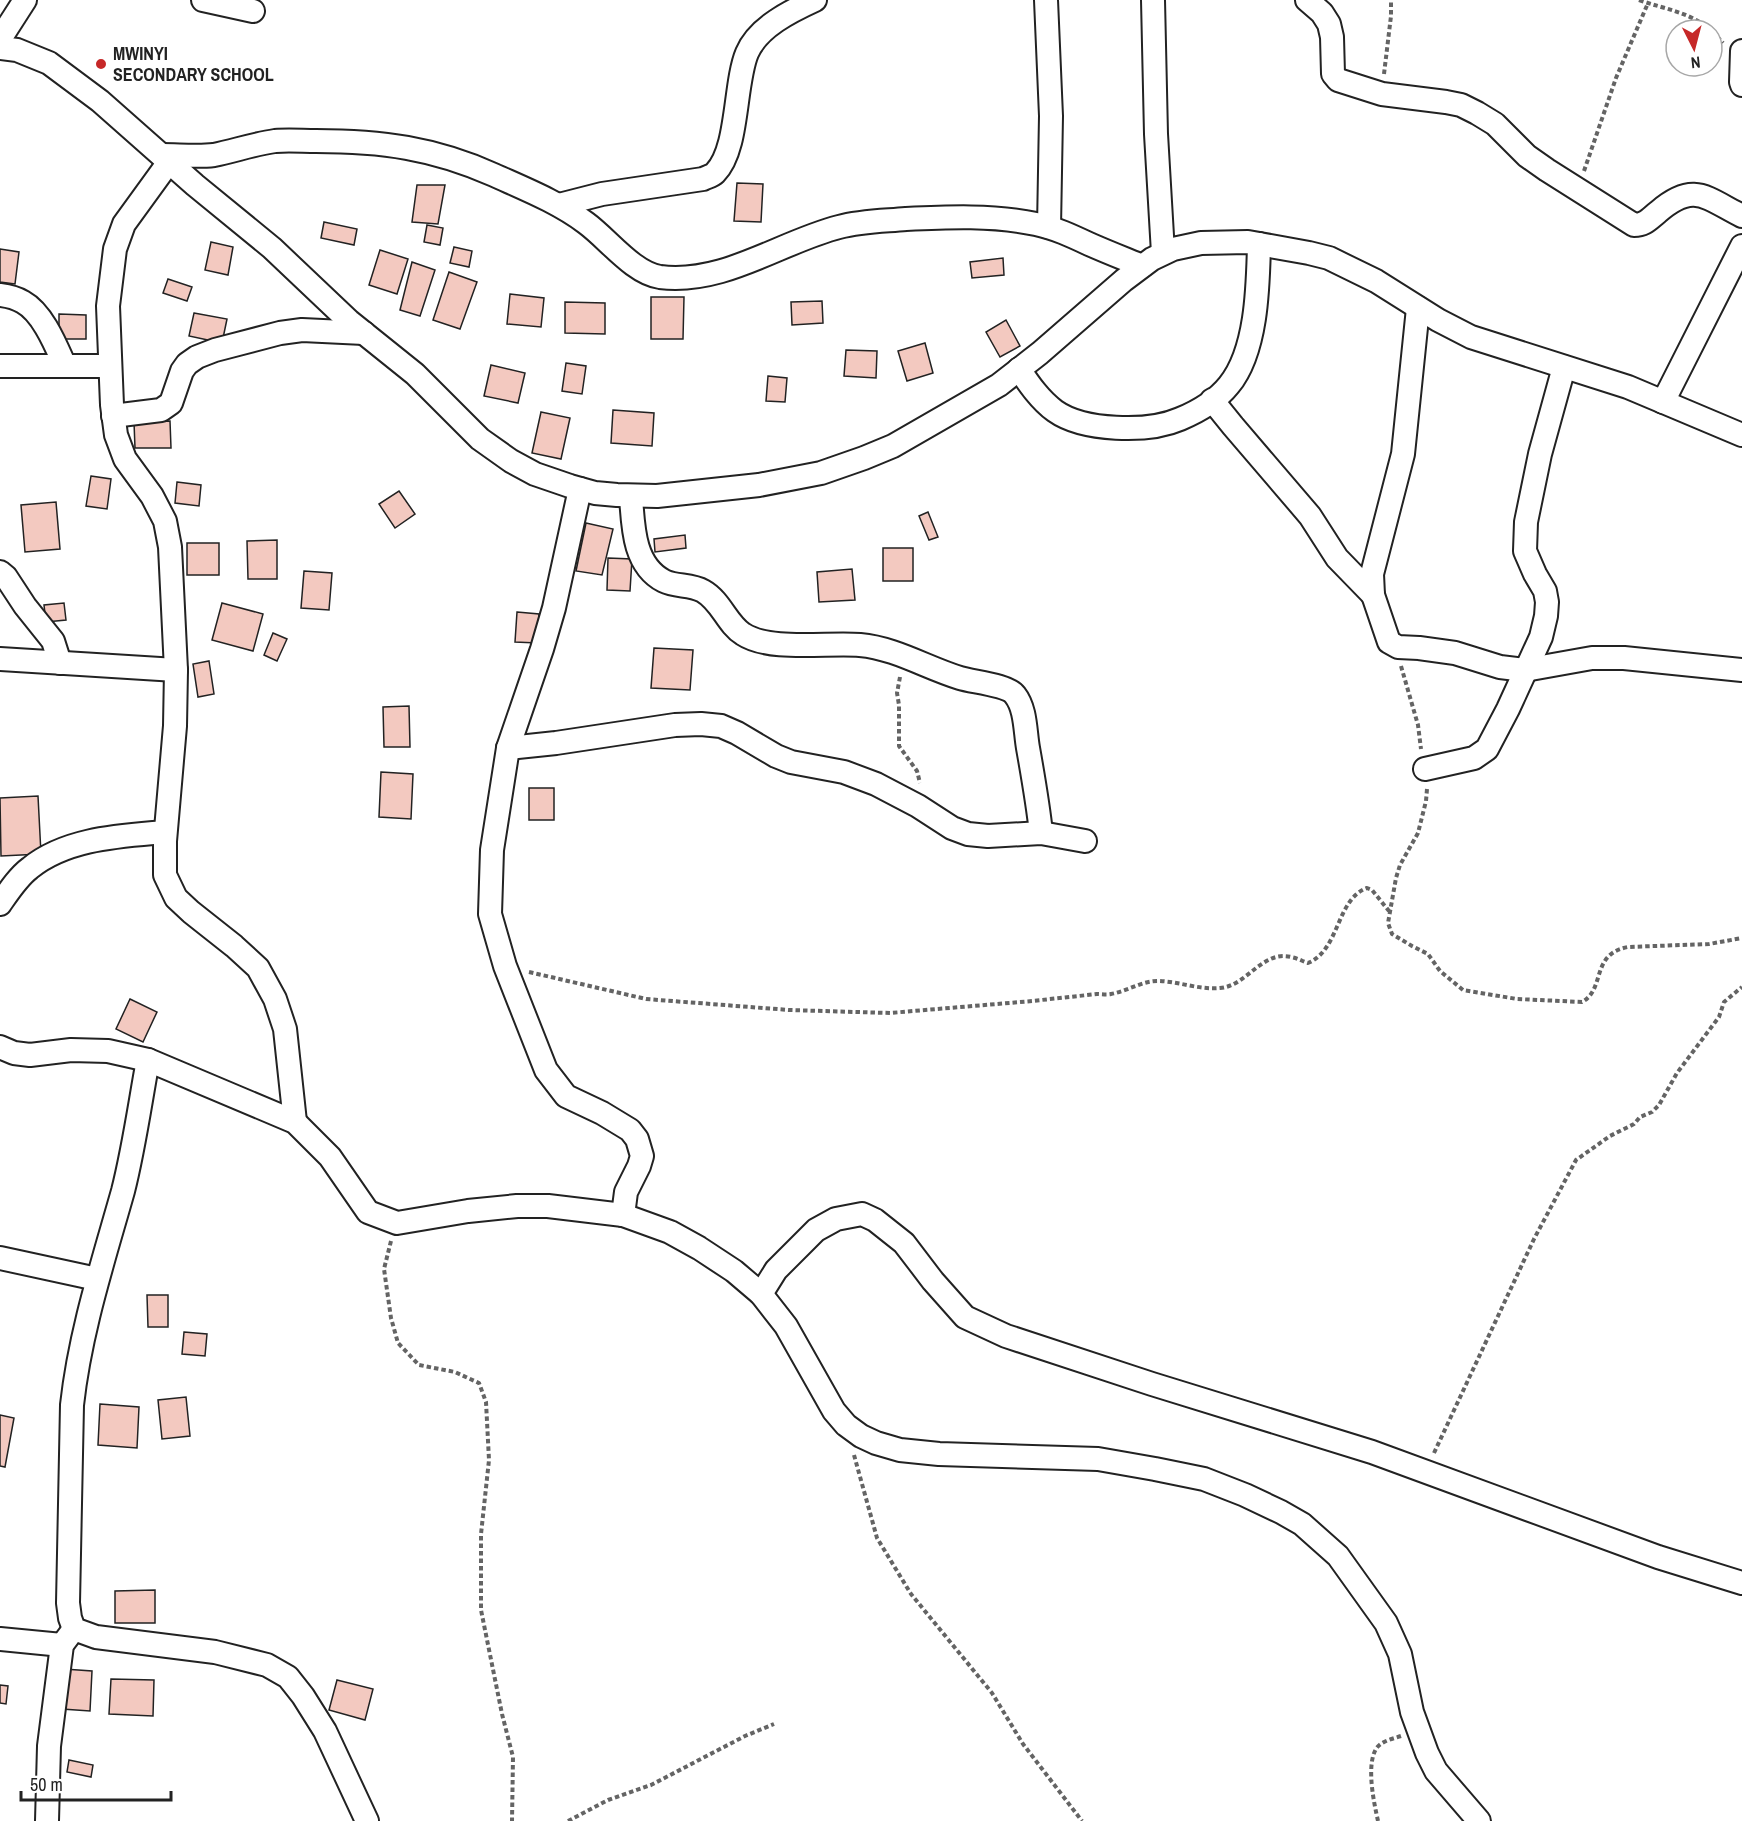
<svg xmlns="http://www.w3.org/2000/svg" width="1742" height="1821" viewBox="0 0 1742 1821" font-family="'Archivo Narrow',sans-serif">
  <rect width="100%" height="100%" fill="#fff"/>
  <g fill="#f3c9c0" stroke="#222" stroke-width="1.5">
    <path d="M737,183l26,1 -2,38 -27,-1z"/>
    <path d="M417,185h28l-7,39 -26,-2z"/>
    <path d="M324,222l33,7 -3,16 -33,-7z"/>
    <path d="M427,225l16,3 -3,17 -16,-3z"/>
    <path d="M211,242l22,5 -5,28 -23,-5z"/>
    <path d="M454,247l18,4 -3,16 -19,-4z"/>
    <path d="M0,249l19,3 -4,32 -15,-2z"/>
    <path d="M380,250l28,9 -11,35 -28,-9z"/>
    <path d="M1003,258l1,17 -32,3 -2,-16z"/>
    <path d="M412,262l23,8 -15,46 -20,-6z"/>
    <path d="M449,272l28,10 -17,47 -27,-9z"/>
    <path d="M168,279l24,8 -5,14 -24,-8z"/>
    <path d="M510,294l34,4 -3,29 -34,-3z"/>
    <path d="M651,297h33l-1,42h-32z"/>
    <path d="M822,301l1,22 -31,2 -1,-23z"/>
    <path d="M565,302l40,1v31l-40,-1z"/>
    <path d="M194,313l33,6 -5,24 -33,-7z"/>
    <path d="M59,314l27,1v24h-27z"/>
    <path d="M1006,320l14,26 -20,11 -14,-25z"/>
    <path d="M925,343l8,30 -26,8 -9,-30z"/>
    <path d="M846,350l31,1 -1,27 -32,-2z"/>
    <path d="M566,363l20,3 -4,28 -20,-3z"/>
    <path d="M491,365l34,8 -7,30 -34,-7z"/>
    <path d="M768,376l19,2 -2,24 -19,-1z"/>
    <path d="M613,410l41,3 -2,33 -41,-3z"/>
    <path d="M541,412l29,6 -9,41 -29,-6z"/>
    <path d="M170,421l1,27h-36l-1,-26z"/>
    <path d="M91,476l20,3 -4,30 -21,-3z"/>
    <path d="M177,482l24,3 -2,21 -24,-3z"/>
    <path d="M399,491l16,23 -20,14 -16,-24z"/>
    <path d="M56,502l4,47 -35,3 -4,-47z"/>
    <path d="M928,512l10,25 -9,3 -10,-24z"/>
    <path d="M586,523l27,6 -11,46 -26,-4z"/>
    <path d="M685,535l1,13 -31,4 -1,-13z"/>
    <path d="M277,540v39h-29l-1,-38z"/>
    <rect x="187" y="543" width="32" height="32"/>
    <rect x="883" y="548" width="30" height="33"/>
    <path d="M608,558l24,1 -2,32 -23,-1z"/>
    <path d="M852,569l3,31 -36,2 -2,-30z"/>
    <path d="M304,571l28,2 -3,37 -28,-2z"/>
    <path d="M64,603l2,17 -20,2 -2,-17z"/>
    <path d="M222,603l41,11 -10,37 -41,-11z"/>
    <path d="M517,612l22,2 -2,29 -22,-1z"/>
    <path d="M273,633l14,6 -10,22 -13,-6z"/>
    <path d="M654,648l39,2 -3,40 -39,-2z"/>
    <path d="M209,661l5,33 -16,3 -5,-33z"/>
    <path d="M409,706l1,41h-26l-1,-40z"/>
    <path d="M381,772l32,2 -2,45 -32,-2z"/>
    <rect x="529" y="788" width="25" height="32"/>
    <path d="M38,796l3,58 -40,2 -1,-58z"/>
    <path d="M130,999l27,13 -14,30 -27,-13z"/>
    <path d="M147,1295h21v32h-20z"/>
    <path d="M184,1332l23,2 -2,22 -23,-2z"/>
    <path d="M186,1397l4,39 -28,3 -4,-39z"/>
    <path d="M100,1404l39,3 -2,41 -39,-3z"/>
    <path d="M0,1415l14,3 -9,49 -5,-1z"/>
    <path d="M155,1590v33h-40v-32z"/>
    <path d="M64,1669l28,2 -2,40 -28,-2z"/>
    <path d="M111,1679l43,1 -1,36 -44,-2z"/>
    <path d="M337,1680l36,9 -8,31 -36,-10z"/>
    <path d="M0,1685l8,1 -2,18 -6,-1z"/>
    <path d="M69,1760l24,5 -2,12 -24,-5z"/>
  </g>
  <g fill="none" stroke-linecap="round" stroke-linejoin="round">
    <g stroke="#222" stroke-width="26">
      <g id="minor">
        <path d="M203,0l50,11"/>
        <path d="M1046,0l5,116 -2,111"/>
        <path d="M1153,0l3,134 7,119"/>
        <path d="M1307,0l15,13 7,11 3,13 1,37 5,6 44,14 64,8 15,3 16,8 18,11 32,32 20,14 87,55c11,0 15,-6 24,-13 36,-31 48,-14 84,4"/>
        <path d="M0,39l25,-39"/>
        <path d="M0,48l17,2 32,13 51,38 95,84 77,63 77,73 66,53 65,65 31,22 24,13 35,12 25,7 22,2 40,1 102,-11 62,-12 43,-15 29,-12 106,-61 41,-32 84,-73 28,-21 21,-10 28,-6 47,-1 61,11 20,5 47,23 62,39 33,17 157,50 114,48"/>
        <path d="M1742,51l-1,31 1,3"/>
        <path d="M162,155c17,0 35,2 52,0 20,-4 40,-11 61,-14 13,-1 28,0 41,0 65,0 118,7 178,34 31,14 64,27 92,48 22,16 47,50 74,54 64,8 120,-35 179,-50 22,-6 45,-6 67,-8 43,-2 87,-4 130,5 19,4 36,12 53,20 18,8 36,15 53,22"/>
        <path d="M169,162l-45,62 -9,25 -7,57 4,99 4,30 9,24 27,37 13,25 5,26 6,123 -1,56 -10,115v34l11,23 15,14 43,34 24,22 17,31 10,30 10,93"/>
        <path d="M559,205l43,-11 101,-15c4,-2 9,-3 12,-6 24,-24 19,-89 32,-120 11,-26 44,-42 68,-53"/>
        <path d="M0,295c8,1 16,3 23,7 20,11 33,44 42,64"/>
        <path d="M1418,308l-15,146 -31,120 1,21 16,47 9,5 21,1 36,5 45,14 25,3 67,-12h32l118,12"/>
        <path d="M0,366h110"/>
        <path d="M1019,369c10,15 21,31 36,42 28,20 93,22 125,8 17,-7 37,-19 49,-34 28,-34 29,-99 30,-141"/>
        <path d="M1212,400l21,26 77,90 27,42 36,37"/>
        <path d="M1663,402l79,-156"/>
        <path d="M113,416l48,-6 10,-7 11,-32 5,-7 10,-7 18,-7 65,-17 22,-3 62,3"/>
        <path d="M580,489l-26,119 -12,41 -34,99 -16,102 -2,64 15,52 41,104 20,26 36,17 28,17 7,9 5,17 -3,10 -13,26 -3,23"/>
        <path d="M631,496c2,29 2,69 33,85 12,6 27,3 39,10 18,10 24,33 40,43 27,18 86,8 117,11 35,3 67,23 100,33 13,4 48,7 55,17 11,14 10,36 13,53 5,28 10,56 13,85"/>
        <path d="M0,572l6,5 19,29 28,35 7,22"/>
        <path d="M0,659l176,11"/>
        <path d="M508,748l48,-5 119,-18 26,-1 20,2 16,7 39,23 15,6 53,10 32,12 42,22 34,22 16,6 20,2 53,-3 44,8"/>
        <path d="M1425,769l49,-11 13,-9 21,-40 33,-72 5,-21 1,-14 -2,-11 -10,-17 -10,-23 1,-29 14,-68 24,-87"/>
        <path d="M0,904c9,-13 18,-27 30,-36 37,-30 91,-32 135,-36"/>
        <path d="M0,1047l14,6 16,2 41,-5 37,1 40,9 147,62 35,35 38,55 29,11 71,-12 49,-5h31l75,9 47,17 29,16 35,23 27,23 25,32 48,85 12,14 15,11 15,7 24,7 39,4 159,5 57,10 49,10 41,16 36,17 21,12 36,32 48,67 14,31 12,58 15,41 9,18 43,50"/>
        <path d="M148,1060c-8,43 -14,88 -25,131 -20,71 -43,141 -51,214l-4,198 2,15 4,11 22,8 119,15 52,13 21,12 15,19 22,35 42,90"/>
        <path d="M0,1258l97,21"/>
        <path d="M761,1294l15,-24 40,-40 20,-11 26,-5 13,6 29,23 29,38 32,36 41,19 146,48 220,68 286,105 84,26"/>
        <path d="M0,1639l62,6"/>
        <path d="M47,1821l2,-75 13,-101 12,-16"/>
      </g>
    </g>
    <g stroke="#646464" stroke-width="4" stroke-dasharray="4.5 3" stroke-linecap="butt">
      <path d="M1639,0c28,10 48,11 72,30"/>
      <path d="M1712,31l11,12"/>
      <path d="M1384,74l7,-58v-16"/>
      <path d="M1584,171l32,-93 32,-75"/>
      <path d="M1401,666l17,59 3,24"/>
      <path d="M900,677l-3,16 2,12v41l18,25 3,12"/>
      <path d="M1427,789l-1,12 -8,32 -18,32 -4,13 -8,45 4,11 20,12 16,8 12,17 23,19 54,9 65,3c24,-13 8,-48 46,-55l81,-3 33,-6"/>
      <path d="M529,972l117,27 143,11 101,3 142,-12 65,-7c4,0 9,1 14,0 17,-3 32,-14 49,-13 20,1 40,9 60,7 27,-2 42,-38 71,-31 6,1 11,4 17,6 32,-13 28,-64 59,-75l5,2 17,21"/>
      <path d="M391,1241l-7,28 7,49 7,25 21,22 36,7 24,11 7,19 3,58 -8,74v76l21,104 11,43 -1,64"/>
      <path d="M1434,1453l100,-214 42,-79 34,-24 24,-12 6,-7 12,-5 7,-7 18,-32 42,-56 5,-15 18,-15"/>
      <path d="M854,1455l23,83 34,56 81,99 31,51 59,77"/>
      <path d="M568,1821l40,-21 43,-15 94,-49 29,-12"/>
      <path d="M1378,1821c-4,-18 -12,-55 -2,-72 5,-8 16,-10 25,-13"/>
    </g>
    <use href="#minor" stroke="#fff" stroke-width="22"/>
  </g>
  <circle fill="#c62828" stroke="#fff" stroke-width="2" cx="101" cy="64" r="6"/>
  <g text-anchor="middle" stroke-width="4.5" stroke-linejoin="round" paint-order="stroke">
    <g font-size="18" font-weight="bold" fill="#222" stroke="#fff" text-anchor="start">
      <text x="113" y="60">MWINYI<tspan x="113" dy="21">SECONDARY SCHOOL</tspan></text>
    </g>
  </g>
  <g transform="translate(1694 48) rotate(174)"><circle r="28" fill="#ffffff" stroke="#a7a7a7" stroke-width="1.5"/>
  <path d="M0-4.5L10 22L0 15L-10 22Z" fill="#c62828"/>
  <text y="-9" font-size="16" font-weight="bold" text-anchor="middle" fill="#222222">N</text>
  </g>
  <path d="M21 1791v9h150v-9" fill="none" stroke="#222222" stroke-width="3"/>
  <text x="30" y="1791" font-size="18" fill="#222222" stroke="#ffffff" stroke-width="4.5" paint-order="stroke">50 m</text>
</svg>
